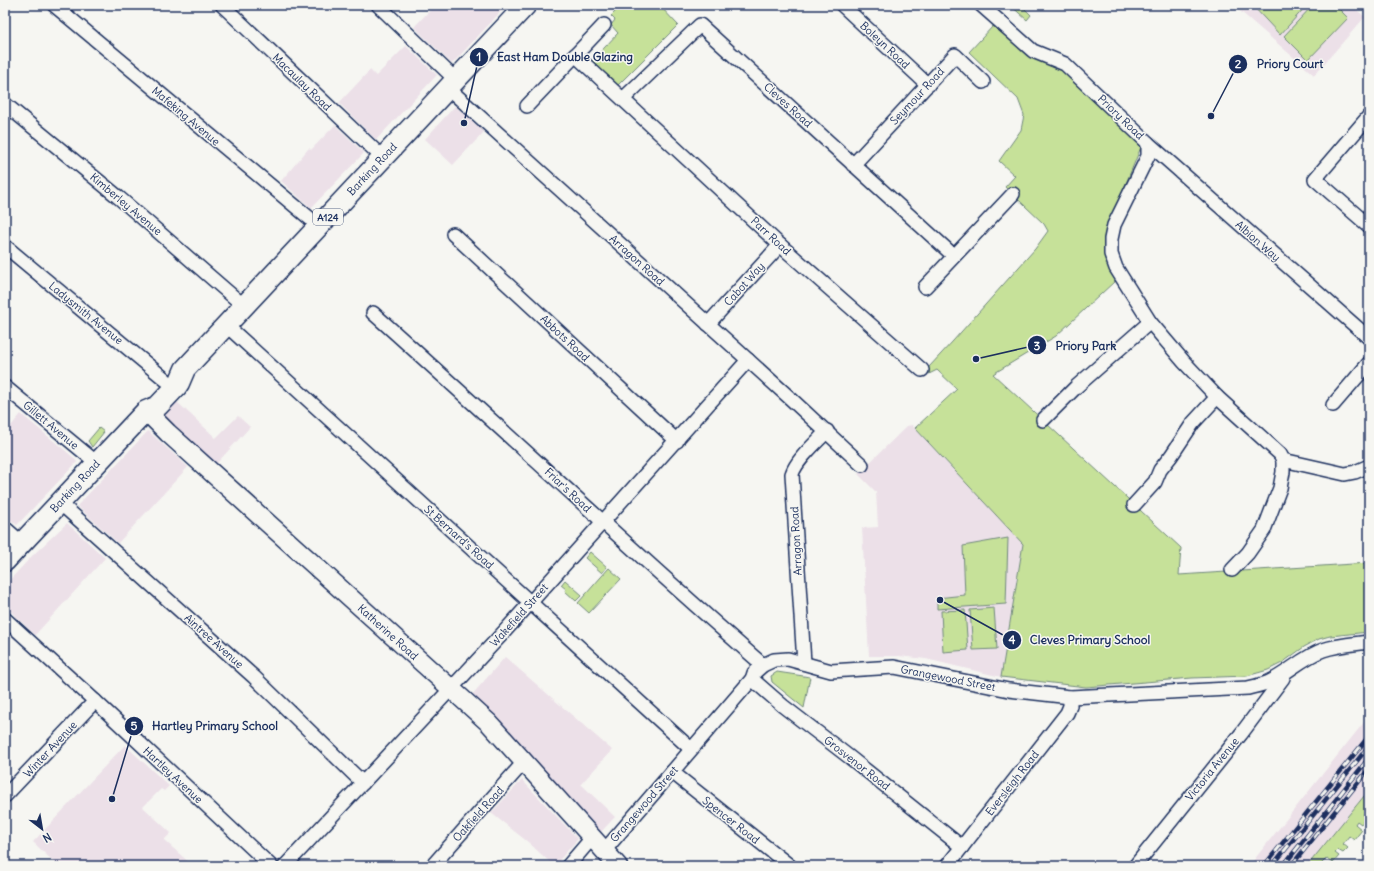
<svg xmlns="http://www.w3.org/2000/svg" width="1374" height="871" viewBox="0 0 1374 871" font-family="Delius,sans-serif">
  <rect width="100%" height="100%" fill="#f6f6f2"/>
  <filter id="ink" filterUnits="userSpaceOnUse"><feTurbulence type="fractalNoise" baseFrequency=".025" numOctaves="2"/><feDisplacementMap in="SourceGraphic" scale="8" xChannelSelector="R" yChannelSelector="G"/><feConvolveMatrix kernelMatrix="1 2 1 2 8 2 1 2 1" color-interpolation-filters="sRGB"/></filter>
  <g filter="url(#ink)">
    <g fill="#ece0e8">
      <path d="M435,5h72l-55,59 -38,-37z"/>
      <path d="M1233,5h118l14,12 -51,58z"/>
      <path d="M406,46l31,29 -61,65 -37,-37 31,-33 6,6z"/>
      <path d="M455,106l29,26 -31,33 -28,-26z"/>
      <path d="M335,125l29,28 -53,55 -30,-27 28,-33 2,2z"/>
      <path d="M176,401l40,37 22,-22 12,11 -34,37 -54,-48z"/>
      <path d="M21,414l52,43 4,5 -60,63 -12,-9v-83z"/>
      <path d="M912,425l111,119 -22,133 -75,-18 -27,-3h-30l-7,-128 16,-1 -2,-35 -18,-18 49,-48z"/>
      <path d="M148,431l40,36 -70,76 -41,-37z"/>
      <path d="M67,523l38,35 -70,77 -30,-29v-21l27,-29z"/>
      <path d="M505,657l107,93 -31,34 34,33 -15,16 -105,-116 -24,-21z"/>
      <path d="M1369,716v74l-62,76h-58z"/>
      <path d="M125,745l44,41 -5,5 -3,-2 -18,18 28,26 -7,7 29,26h-135l-25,-24z"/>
      <path d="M522,780l56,59 -24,27 -26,-24 -37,-29z"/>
    </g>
    <g fill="#c6e199" stroke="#70887c">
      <path d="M622,5h37l19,20 -60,60 -26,-24 26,-28 -7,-8 4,-5 -4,-4z"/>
      <path d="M1010,5h11l10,10 -4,5z"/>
      <path d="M1252,5h55l-27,30z"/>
      <path d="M1313,5h22l13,13 -40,42 -24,-24z"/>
      <path d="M993,26l39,31 33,14 76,76 -36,87 1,15 9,32 -59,55 -63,38 188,174 -2,27 190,-12v69l-39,4 -11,3 -15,8 -22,16 -14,7 -21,6 -55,2 -106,9 -85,-10 22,-133 -108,-116 42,-39 -20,-19 -8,4v-7l24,-26 82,-92 13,-18 -4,-7 -39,-37 10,-11 -16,-15 22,-31 3,-15 -6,-16 -49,-47z"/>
      <path d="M99,428l5,4 -12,15 -4,-6z"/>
      <path d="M1008,538l-2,66 -69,5v-11l28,-3 -2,-49z"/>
      <path d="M590,552l17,15 -5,6 -17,-15z"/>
      <path d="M609,568l12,11 -32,34 -11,-10z"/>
      <path d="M565,580l17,15 -6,6 -11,-10 1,-2 -5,-4z"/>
      <path d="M994,608l3,41 -24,1 -3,-40z"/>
      <path d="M965,610l3,40 -25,2 -2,-41z"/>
      <path d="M777,672l33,5 -6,31 -32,-26 -1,-6z"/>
      <path d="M1369,790v21l-1,1 -1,-1 -4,4 6,5 -1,3 -4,-3 -3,4 -4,-3 -2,3 7,6 -8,10 -5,-4 -6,8 5,4 -5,5 -5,-3 -3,3 4,3 -6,7 -6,-5 -6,6 2,2h-16z"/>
    </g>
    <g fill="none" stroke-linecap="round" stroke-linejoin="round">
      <g stroke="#1b2f5e" stroke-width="16">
        <g id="street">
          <path d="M54,5l265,221"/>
          <path d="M222,5l161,153"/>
          <path d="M378,5l78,75"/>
          <path d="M842,5l86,80"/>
          <path d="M981,5l52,46 32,13 83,79 221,195"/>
          <path d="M575,55l205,190 142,125"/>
          <path d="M448,88l343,311 71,66"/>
          <path d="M623,99l77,-74 254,231"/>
          <path d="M5,104l112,92 127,110"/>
          <path d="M527,106l77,-81"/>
          <path d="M1369,116l-54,63 54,47"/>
          <path d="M1148,143v13l-34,69 -3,14v15l5,14 34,54 34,40 33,35 63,57 3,6 62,14 10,-2 14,-6"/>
          <path d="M853,165l102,-110 28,27"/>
          <path d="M453,234l224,207"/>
          <path d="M5,246l161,134"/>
          <path d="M925,287l88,-93"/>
          <path d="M373,313c131,117 258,237 390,352"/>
          <path d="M708,324l72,-79"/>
          <path d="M226,325l465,424"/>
          <path d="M5,387l92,76"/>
          <path d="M1333,405l36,-42"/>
          <path d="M1043,420l33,-33 74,-65"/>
          <path d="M60,503l194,174 109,106"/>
          <path d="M1134,505l21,-23 5,-12 11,-14 22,-33 24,-26"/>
          <path d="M5,528l17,15"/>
          <path d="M1232,570l16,-17 16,-23 16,-42 3,-16v-12"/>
          <path d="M5,619l90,82 176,165"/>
          <path d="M804,663l-12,-189c5,-15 24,-31 35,-43"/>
          <path d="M752,679l31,27 65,50 114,91"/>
          <path d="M672,772l118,94"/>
          <path d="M5,796l90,-95"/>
          <path d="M604,851l148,-172 2,-6 9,-8 11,-5 14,-1 43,12 63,-4 115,23 61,7 178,-9c7,-2 15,-3 21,-6 19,-9 34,-25 54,-32 14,-5 31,-6 46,-8"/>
          <path d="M285,866l219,-234 244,-272"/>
          <path d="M432,866l92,-104"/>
          <path d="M568,866l24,-28"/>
          <path d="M947,866l120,-153 3,-7v-9"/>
          <path d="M1135,866l106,-132 42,-56"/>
        </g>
      </g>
      <g stroke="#1b2f5e" stroke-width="21">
        <path id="secondary" d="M146,411l22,22 321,290 129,143"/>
      </g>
      <g stroke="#1b2f5e" stroke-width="23">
        <path id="primary" d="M5,561l141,-150 12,-5 19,-20 2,-3 6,-14 341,-364"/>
      </g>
      <use href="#street" stroke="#f6f6f2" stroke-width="13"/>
      <use href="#secondary" stroke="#f6f6f2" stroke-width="18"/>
      <use href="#primary" stroke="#f6f6f2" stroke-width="20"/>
      <g stroke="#1b2f5e" stroke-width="4.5">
        <g id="rail">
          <path d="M1264,866l105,-130"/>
          <path d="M1272,866l97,-120"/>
          <path d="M1283,866l86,-108"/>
          <path d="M1291,866l78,-97"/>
        </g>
      </g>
      <use href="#rail" stroke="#f6f6f2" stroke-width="3" stroke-dasharray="9" stroke-linecap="butt"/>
    </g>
  </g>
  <g text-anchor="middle" stroke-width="3" stroke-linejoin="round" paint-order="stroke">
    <rect fill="#f6f6f2" stroke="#5d6b8a" stroke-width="1" x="313" y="209" width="30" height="16" rx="3"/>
    <g font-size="10" font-weight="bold" fill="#1b2f5e">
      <text x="328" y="221">A124</text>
    </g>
    <g font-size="11" fill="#1b2f5e" stroke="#f6f6f2">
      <text transform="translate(885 45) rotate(43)" y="4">Boleyn Road</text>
      <text transform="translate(302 82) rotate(44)" y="4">Macaulay Road</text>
      <text transform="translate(917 96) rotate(-47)" y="4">Seymour Road</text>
      <text transform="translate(788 105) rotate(42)" y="4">Cleves Road</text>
      <text transform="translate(186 116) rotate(40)" y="4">Mafeking Avenue</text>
      <text transform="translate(1121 117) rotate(44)" y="4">Priory Road</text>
      <text transform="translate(372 169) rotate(-47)" y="4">Barking Road</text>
      <text transform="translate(126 204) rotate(40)" y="4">Kimberley Avenue</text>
      <text transform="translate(771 236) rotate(43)" y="4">Parr Road</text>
      <text transform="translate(1258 241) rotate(41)" y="4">Albion Way</text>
      <text transform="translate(637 260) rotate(42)" y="4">Arragon Road</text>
      <text transform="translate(744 284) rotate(-48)" y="4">Cabot Way</text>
      <text transform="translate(86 313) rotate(39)" y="4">Ladysmith Avenue</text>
      <text transform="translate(565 338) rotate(43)" y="4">Abbots Road</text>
      <text transform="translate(51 425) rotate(40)" y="4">Gillett Avenue</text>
      <text transform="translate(75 486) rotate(-47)" y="4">Barking Road</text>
      <text transform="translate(568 490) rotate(43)" y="4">Friar's Road</text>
      <text transform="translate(459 537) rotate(42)" y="4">St Bernard's Road</text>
      <text transform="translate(796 541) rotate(-93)" y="4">Arragon Road</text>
      <text transform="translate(519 615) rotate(-48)" y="4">Wakefield Street</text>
      <text transform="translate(388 632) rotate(42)" y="4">Katherine Road</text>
      <text transform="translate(214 641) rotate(42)" y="4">Aintree Avenue</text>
      <text transform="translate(948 678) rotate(11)" y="4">Grangewood Street</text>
      <text transform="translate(50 749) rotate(-47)" y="4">Winter Avenue</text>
      <text transform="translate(857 763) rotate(38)" y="4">Grosvenor Road</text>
      <text transform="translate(1212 769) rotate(-51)" y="4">Victoria Avenue</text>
      <text transform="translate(173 775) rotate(43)" y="4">Hartley Avenue</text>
      <text transform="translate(1012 783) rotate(-52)" y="4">Eversleigh Road</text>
      <text transform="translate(644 804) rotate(-49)" y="4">Grangewood Street</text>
      <text transform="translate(478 814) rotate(-48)" y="4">Oakfield Road</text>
      <text transform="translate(731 820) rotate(38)" y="4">Spencer Road</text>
    </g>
  </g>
  <path fill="none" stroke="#1b2f5e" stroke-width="1.5" d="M464 123L479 57M1211 116L1238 64M976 359L1037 345M940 600L1012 640M112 799L134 726"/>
  <g fill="#1b2f5e" stroke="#f6f6f2" stroke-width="1.5">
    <circle cx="464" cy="123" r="4"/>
    <circle cx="1211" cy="116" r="4"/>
    <circle cx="976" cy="359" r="4"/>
    <circle cx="940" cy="600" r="4"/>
    <circle cx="112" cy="799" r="4"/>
    <circle cx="479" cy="57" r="10"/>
    <circle cx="1238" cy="64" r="10"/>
    <circle cx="1037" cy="345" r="10"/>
    <circle cx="1012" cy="640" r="10"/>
    <circle cx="134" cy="726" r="10"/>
  </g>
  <g font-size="12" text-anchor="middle" font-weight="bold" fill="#fff">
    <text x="479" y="61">1</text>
    <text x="1238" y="68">2</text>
    <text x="1037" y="350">3</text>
    <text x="1012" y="644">4</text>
    <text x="134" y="730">5</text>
  </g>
  <g font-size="12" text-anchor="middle" font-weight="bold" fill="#1b2f5e" stroke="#f6f6f2" stroke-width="3" stroke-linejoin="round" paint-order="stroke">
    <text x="565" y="61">East Ham Double Glazing</text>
    <text x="1290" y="68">Priory Court</text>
    <text x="1086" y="350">Priory Park</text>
    <text x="1090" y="644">Cleves Primary School</text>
    <text x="215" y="730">Hartley Primary School</text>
  </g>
  <rect width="1374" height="871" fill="none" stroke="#f6f6f2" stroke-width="20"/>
  <rect x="10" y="10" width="1354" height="851" fill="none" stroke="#1b2f5e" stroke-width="1.5" filter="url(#ink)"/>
  <g transform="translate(42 829) rotate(149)" stroke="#f6f6f2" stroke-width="3" paint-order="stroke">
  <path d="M0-3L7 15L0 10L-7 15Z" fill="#1b2f5e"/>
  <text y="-6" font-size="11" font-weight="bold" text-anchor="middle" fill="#1b2f5e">N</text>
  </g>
</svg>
